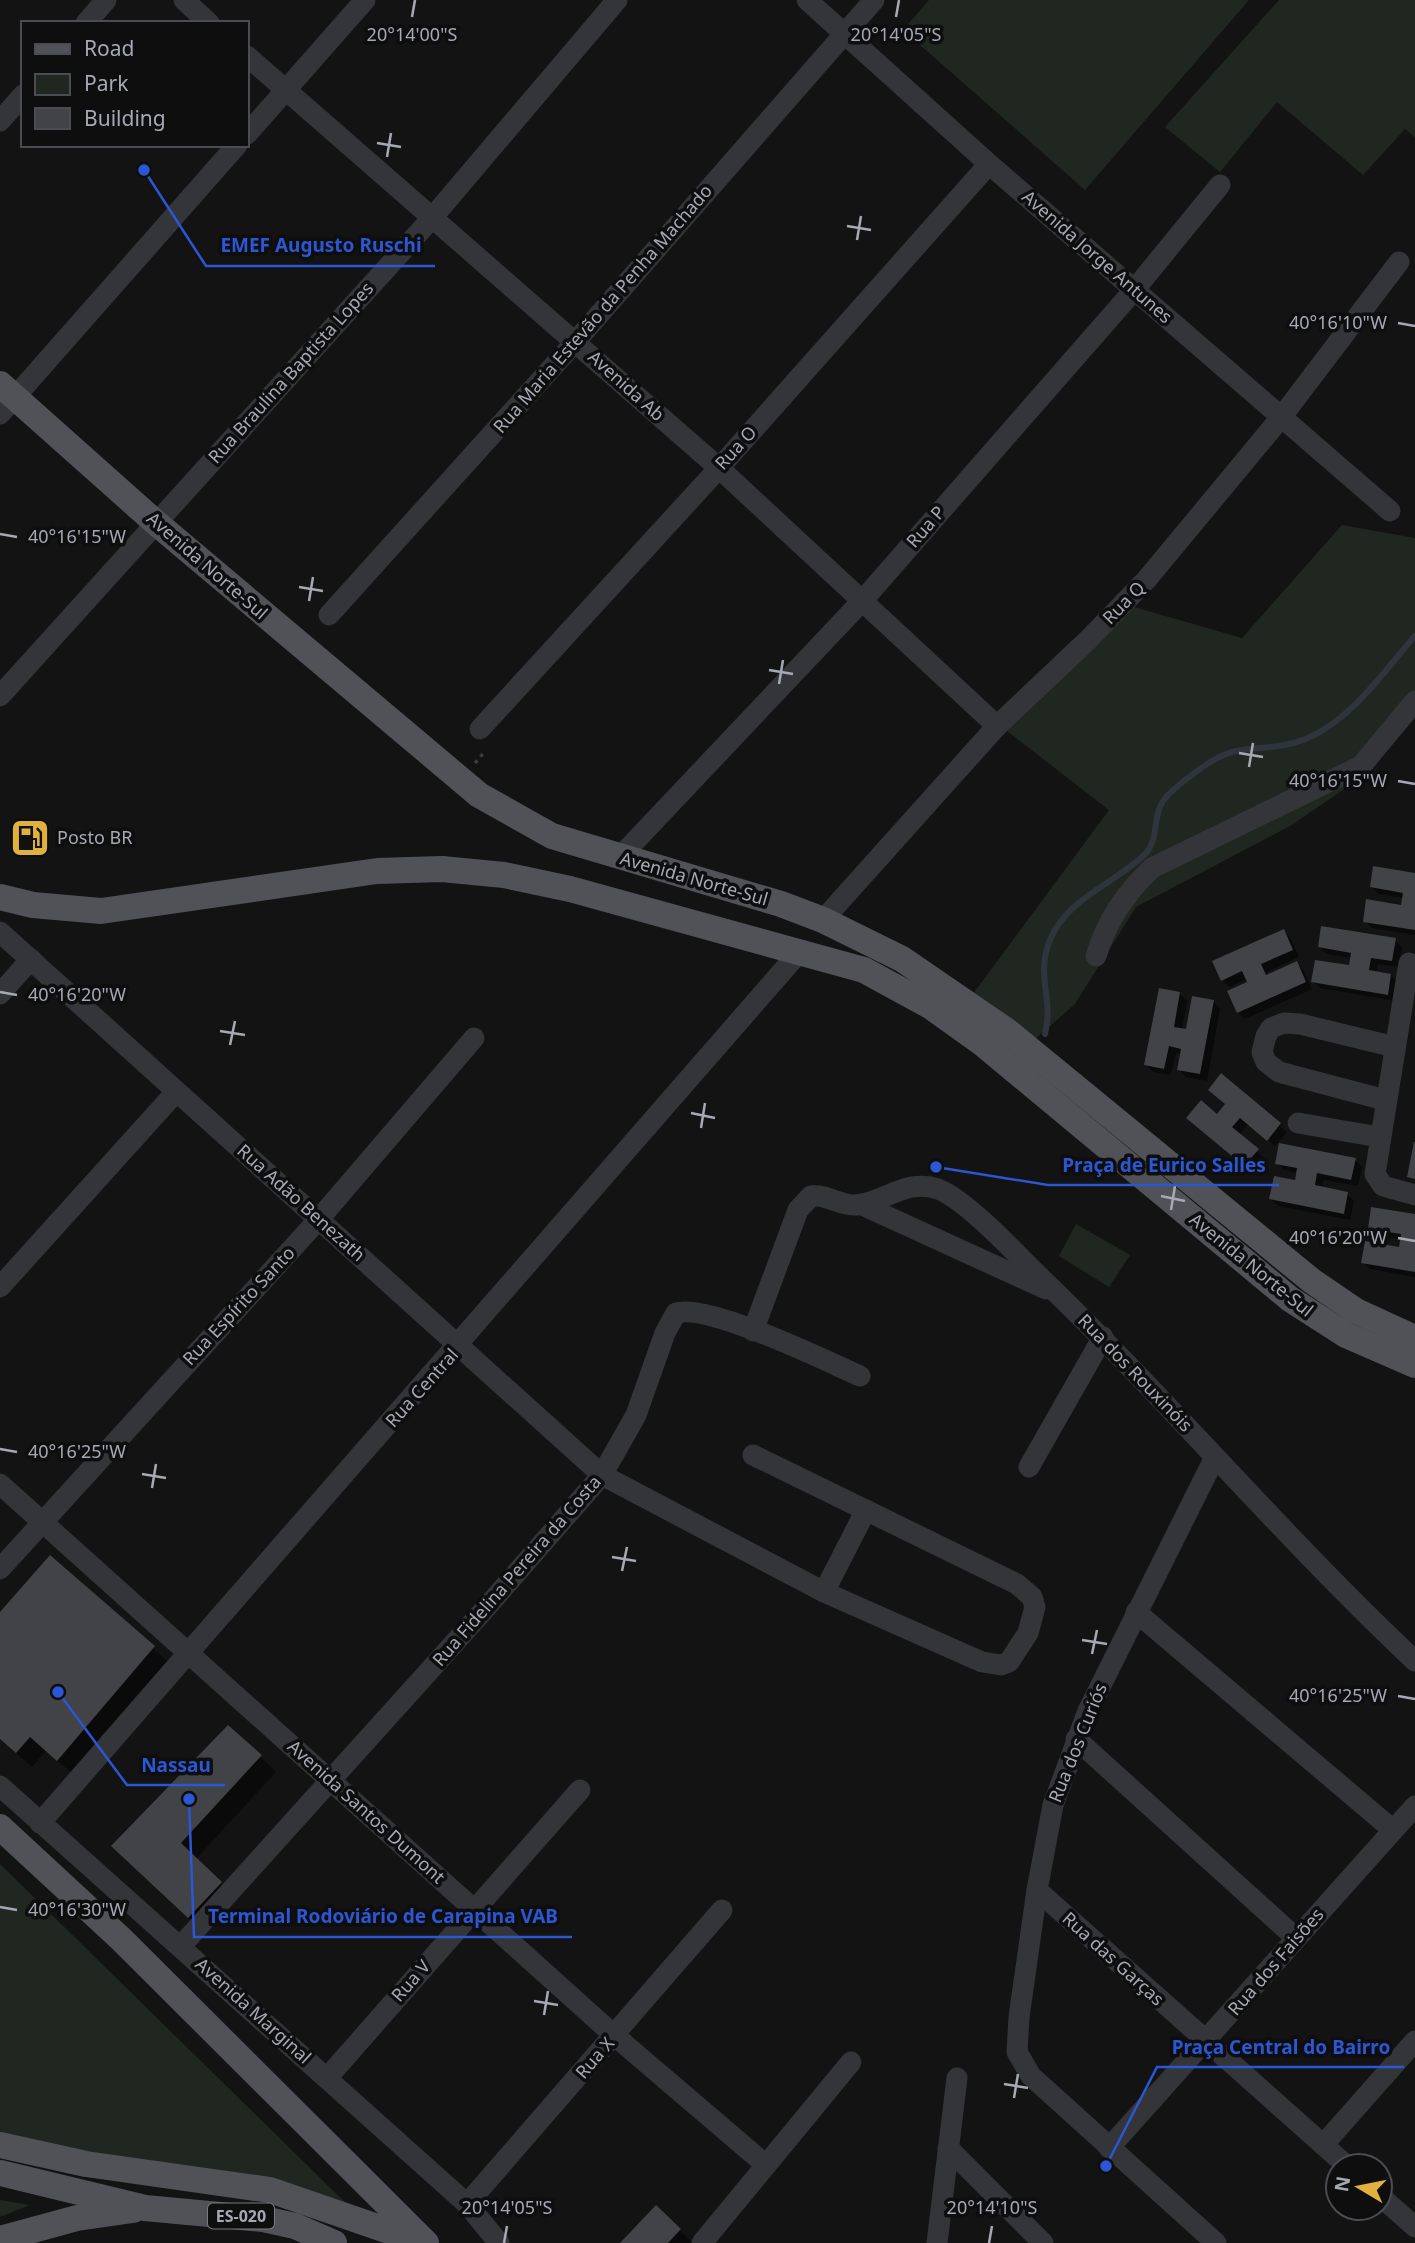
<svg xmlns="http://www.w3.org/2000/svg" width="1415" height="2243" viewBox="0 0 1415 2243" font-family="'Noto Sans',sans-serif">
  <rect width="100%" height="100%" fill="#131314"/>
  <g fill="#202721">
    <path d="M929,0h320l-164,190 -182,-160z"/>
    <path d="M1279,0h136v137l-10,-8 -42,46 -86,-73 -57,70 -55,-45z"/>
    <path d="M1342,525l73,13v174l-44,59 -81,55 -154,81 -61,97 -40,35 -62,-45 136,-184 -106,-82 114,-126 125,36z"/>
    <path d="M1076,1224l54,31 -21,32 -50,-31z"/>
    <path d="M0,1864l359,352 -359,-75z"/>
    <path d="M0,2200l30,5 -30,12z"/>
  </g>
  <g fill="#0007">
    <path d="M1415,874v61l-43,-7 -7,-7 37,-14 2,-9 -25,-4 -8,-7z"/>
    <path d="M1284,931l7,8 8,18 -32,15 2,4 28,-13 7,8 8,18 -67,30 -7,-7 11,-29 -2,-4 -17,8 -8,-7z"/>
    <path d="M1395,940l7,7 -3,20 -21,-3 -2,9 15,2 7,8 -3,18 -75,-13 -7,-7 38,-14 1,-9 -25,-4 -8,-7z"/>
    <path d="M1180,994l7,7 -5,29 6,1 25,-30 7,8 -13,72 -21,-4 -7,-8 3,-15 -6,-1 -5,22 -18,-3 -7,-7z"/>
    <path d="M1221,1076l66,56 -12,14 -27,-22 -9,11 25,23 -12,14 -56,-47 22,-9 9,-11z"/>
    <path d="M1355,1160l7,7 -4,19 -34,-6 -2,9 25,5 7,7 -4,19 -72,-14 -7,-7 25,-17 2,-9 -14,-3 -7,-7z"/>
    <path d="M1415,1216v61l-45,-8 -7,-7 38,-13 1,-9 -25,-5 -7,-7z"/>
    <path d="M50,1558l119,105 -96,111 -27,-23 -14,16 -32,-28v-124z"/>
    <path d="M260,1756l16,16 -80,87 40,39 -32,34 -75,-71z"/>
    <path d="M656,2207l35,34 -1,2h-67z"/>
  </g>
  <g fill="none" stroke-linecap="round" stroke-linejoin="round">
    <path stroke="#2e353c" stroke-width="6" d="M1045,1034c9,-37 -10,-57 5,-94 16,-40 63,-56 93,-84 15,-13 10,-32 17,-49 4,-11 16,-19 25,-27 15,-11 32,-25 51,-29 25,-5 48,-2 72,-13 45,-20 76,-67 107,-102"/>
  </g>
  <g fill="#424347">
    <path d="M1373,866l42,7v57l-52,-8 3,-23 35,6 2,-12 -33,-6z"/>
    <path d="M1321,926l75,12 -4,23 -21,-3 -2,12 22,4 -3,21 -77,-13 4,-22 34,5 2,-12 -33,-6z"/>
    <path d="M1284,929l9,21 -32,14 5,11 31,-14 9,21 -69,31 -10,-22 20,-9 -5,-11 -21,10 -9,-20z"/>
    <path d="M1159,988l21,4 -6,35 12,2 6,-33 22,4 -14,74 -23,-4 4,-21 -12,-3 -5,23 -20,-4z"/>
    <path d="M1221,1073l60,50 -14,18 -27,-23 -8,9 27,22 -15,17 -58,-48 15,-18 16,14 8,-10 -17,-14z"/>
    <path d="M1414,1142h1v37l-8,-2z"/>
    <path d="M1279,1143l77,15 -5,22 -34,-7 -2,12 33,7 -4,22 -75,-15 5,-23 21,4 2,-12 -22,-4z"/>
    <path d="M1371,1207l44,7v58l-54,-9 4,-22 34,6 2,-13 -33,-5z"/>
    <path d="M50,1555l105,91 -98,115 -27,-24 -14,16 -16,-14v-127z"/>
    <path d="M228,1725l34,30 -81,88 41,39 -34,36 -77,-72z"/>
    <path d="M656,2205l25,24 -13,14h-48z"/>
  </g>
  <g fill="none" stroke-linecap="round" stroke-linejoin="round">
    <path stroke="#3a3c40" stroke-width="3.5" stroke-dasharray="3.5 5" stroke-linecap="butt" d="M475,763l11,-13"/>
    <g stroke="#343539" stroke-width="21">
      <path d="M184,0l25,23"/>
      <path d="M807,0l182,164 401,347"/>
      <path d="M86,23l20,-23"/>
      <path d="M247,56l472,412 278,258"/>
      <path d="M0,121l23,-26"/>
      <path d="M247,134l118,-134"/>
      <path d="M0,414l237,-269"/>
      <path d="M329,615l247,-274 298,-341"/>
      <path d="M0,696l432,-478 185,-218"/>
      <path d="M480,729l239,-261 270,-304"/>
      <path d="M620,857l243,-257 272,-311 85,-104"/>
      <path d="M823,920l174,-194 91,-86 59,-61 136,-164 116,-153"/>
      <path d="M0,932l602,543 222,117 158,70 19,3 8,-3 19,-29 7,-26 -3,-10 -15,-13 -264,-129"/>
      <path d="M1096,956c11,-36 29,-62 56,-88l209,-102 54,-65"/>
      <path d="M1409,963l-34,211 8,12 32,9"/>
      <path d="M0,994l31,-35"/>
      <path d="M1385,1100l-106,-28 -13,-10 -4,-10 4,-16 5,-8 13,-5 16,1 95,23"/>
      <path d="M1298,1123l81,14"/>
      <path d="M860,1204l186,85"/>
      <path d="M0,1287l176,-195"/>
      <path d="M753,1331l45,-121 13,-14c16,-2 29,10 46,9 29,-3 49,-27 81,-16 29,11 80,67 104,90 128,123 243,260 373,382"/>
      <path d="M1215,1457l-127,254 -35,94 -16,85 -18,127 -2,35 14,24 185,167"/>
      <path d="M1029,1467l74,-130"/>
      <path d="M0,1484l615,552 151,129"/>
      <path d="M0,1569l319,-350 155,-181"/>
      <path d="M824,1592l42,-82"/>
      <path d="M1136,1612l257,218"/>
      <path d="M1076,1739l220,199"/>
      <path d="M0,1786l467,418 32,39"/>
      <path d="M40,1823l761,-873"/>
      <path d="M1037,1890l310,276"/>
      <path d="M181,1946l304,-337 117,-134 34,-60 29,-82 11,-20c32,-10 150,48 184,63"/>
      <path d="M327,2078l253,-288"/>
      <path d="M1323,2145l92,-104"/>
      <path d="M948,2148l95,95"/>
      <path d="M1109,2148l306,-342"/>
      <path d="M1380,2196l35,31"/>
      <path d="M467,2204l255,-294"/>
      <path d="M702,2243l149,-181"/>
      <path d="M937,2243l20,-165"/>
    </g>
    <g stroke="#515258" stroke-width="26">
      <path d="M0,384l155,138 324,273 73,41 229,68 42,16 79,39 105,72 305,250 44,30 59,27"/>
      <path d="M0,897l33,8 68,6 276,-40 65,-2 62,6 66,14 294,81 66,36 53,38 307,255 56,36 69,30"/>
      <path d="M0,1827l121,112 305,304"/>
      <path d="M0,2145l86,19 184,26 148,51"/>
      <path d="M0,2173l145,35 118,11 32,7 39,17"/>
      <path d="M0,2239l77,-21 56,-8"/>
    </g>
  </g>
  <path fill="none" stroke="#a6a9b4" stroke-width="2.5" d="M412,17l3,-17M896,17l3,-17M377,143l24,4M387,157l4,-24M847,226l24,4M857,240l4,-24M1398,323l17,3M0,534l17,3M299,587l24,4M309,601l4,-24M769,670l24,4M779,684l4,-24M1239,753l24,4M1249,767l4,-24M1398,781l17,3M0,992l17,3M220,1031l25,4M230,1045l5,-24M691,1113l24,5M701,1128l4,-25M1161,1196l24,5M1171,1210l4,-24M1398,1238l17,3M0,1449l17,3M142,1474l24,4M152,1488l4,-24M612,1557l24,4M622,1571l5,-24M1082,1640l25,4M1092,1654l5,-24M1398,1696l17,3M0,1907l17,3M534,2001l24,4M544,2015l4,-24M1004,2084l24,4M1014,2098l4,-24M504,2243l3,-17M989,2243l3,-17"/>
  <defs>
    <g id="fuel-square" transform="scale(2.0125)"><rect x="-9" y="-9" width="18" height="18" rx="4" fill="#e0b13f" stroke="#0e0e0f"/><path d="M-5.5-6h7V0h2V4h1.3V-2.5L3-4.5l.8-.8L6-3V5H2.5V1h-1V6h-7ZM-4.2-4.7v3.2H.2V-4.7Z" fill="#111"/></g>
  </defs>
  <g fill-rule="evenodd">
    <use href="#fuel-square" x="30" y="838"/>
  </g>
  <g text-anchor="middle" stroke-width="7" stroke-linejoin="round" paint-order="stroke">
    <rect fill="#0e0e0f" stroke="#787a82" stroke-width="2" x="208" y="2203.5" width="66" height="25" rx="5"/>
    <g font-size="16" font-weight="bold" fill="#a6a9b4">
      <text x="241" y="2222">ES-020</text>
    </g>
    <g font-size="18" fill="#a6a9b4" stroke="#0e0e0f">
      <text transform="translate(1097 257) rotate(41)" y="6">Avenida Jorge Antunes</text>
      <text transform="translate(603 309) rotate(-49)" y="6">Rua Maria Estevão da Penha Machado</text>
      <text transform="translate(291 373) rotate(-48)" y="6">Rua Braulina Baptista Lopes</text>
      <text transform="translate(626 386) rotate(42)" y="6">Avenida Ab</text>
      <text transform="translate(736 448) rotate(-48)" y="6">Rua O</text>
      <text transform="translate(926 527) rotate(-49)" y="6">Rua P</text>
      <text transform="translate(207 566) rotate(41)" y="6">Avenida Norte-Sul</text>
      <text transform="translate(1124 603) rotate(-46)" y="6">Rua Q</text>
      <text transform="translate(694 879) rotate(16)" y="6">Avenida Norte-Sul</text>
      <text transform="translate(301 1203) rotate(42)" y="6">Rua Adão Benezath</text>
      <text transform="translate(1251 1265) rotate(39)" y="6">Avenida Norte-Sul</text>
      <text transform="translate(239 1306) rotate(-47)" y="6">Rua Espírito Santo</text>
      <text transform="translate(1135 1373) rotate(46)" y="6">Rua dos Rouxinóis</text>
      <text transform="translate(422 1388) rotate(-48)" y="6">Rua Central</text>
      <text transform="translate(517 1571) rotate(-49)" y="6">Rua Fidelina Pereira da Costa</text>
      <text transform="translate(1078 1743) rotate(-68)" y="6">Rua dos Curiós</text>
      <text transform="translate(366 1812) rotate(42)" y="6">Avenida Santos Dumont</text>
      <text transform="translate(1113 1959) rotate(42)" y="6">Rua das Garças</text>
      <text transform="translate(1276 1962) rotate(-49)" y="6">Rua dos Faisões</text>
      <text transform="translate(411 1981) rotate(-49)" y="6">Rua V</text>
      <text transform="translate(253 2011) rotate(42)" y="6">Avenida Marginal</text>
      <text transform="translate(595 2058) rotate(-49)" y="6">Rua X</text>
    </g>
    <g font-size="18" fill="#a6a9b4" stroke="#0e0e0f" text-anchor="start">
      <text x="57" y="844">Posto BR</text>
    </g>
  </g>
  <g font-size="18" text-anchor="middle" fill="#a6a9b4" stroke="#0e0e0f" stroke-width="7" stroke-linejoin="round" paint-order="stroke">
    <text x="412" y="41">20°14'00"S</text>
    <text x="896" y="41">20°14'05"S</text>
    <text x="1338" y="329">40°16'10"W</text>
    <text x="77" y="543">40°16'15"W</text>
    <text x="1338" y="787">40°16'15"W</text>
    <text x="77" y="1001">40°16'20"W</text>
    <text x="1338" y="1244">40°16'20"W</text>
    <text x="77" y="1458">40°16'25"W</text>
    <text x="1338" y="1702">40°16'25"W</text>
    <text x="77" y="1916">40°16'30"W</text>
    <text x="507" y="2214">20°14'05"S</text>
    <text x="992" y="2214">20°14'10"S</text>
  </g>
  <path fill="none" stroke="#2b57d4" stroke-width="2.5" d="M144 170L206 266H435M936 1167L1048 1185H1279M58 1692L127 1785H225M189 1799L194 1937H572M1106 2166L1157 2067H1404"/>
  <g fill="#2b57d4" stroke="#0e0e0f" stroke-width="2.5">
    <circle cx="144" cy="170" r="7"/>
    <circle cx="936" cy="1167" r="7"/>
    <circle cx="58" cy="1692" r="7"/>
    <circle cx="189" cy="1799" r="7"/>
    <circle cx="1106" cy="2166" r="7"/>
  </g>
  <g font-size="19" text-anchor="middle" font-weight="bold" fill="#2b57d4" stroke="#0e0e0f" stroke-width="7" stroke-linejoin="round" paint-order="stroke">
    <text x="321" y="252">EMEF Augusto Ruschi</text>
    <text x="1164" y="1172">Praça de Eurico Salles</text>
    <text x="176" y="1772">Nassau</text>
    <text x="383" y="1923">Terminal Rodoviário de Carapina VAB</text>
    <text x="1281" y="2054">Praça Central do Bairro</text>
  </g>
  <rect x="21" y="21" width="228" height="126" fill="#0e0e0f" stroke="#4b4c51" stroke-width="2"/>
  <rect x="35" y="44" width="35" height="10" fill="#515258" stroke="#4b4c51" stroke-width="2"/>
  <text x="84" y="56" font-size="21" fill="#a6a9b4">Road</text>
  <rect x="35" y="74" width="35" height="21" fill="#202721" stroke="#4b4c51" stroke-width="2"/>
  <text x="84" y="91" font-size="21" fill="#a6a9b4">Park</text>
  <rect x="35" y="108" width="35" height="21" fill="#424347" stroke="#4b4c51" stroke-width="2"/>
  <text x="84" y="126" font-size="21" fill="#a6a9b4">Building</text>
  <g transform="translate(1359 2187) rotate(280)"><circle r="33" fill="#0e0e0f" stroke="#4b4c51" stroke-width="2"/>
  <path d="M0-5L12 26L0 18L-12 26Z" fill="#e0b13f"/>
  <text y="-10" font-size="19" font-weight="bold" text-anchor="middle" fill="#a6a9b4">N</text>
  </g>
</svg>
